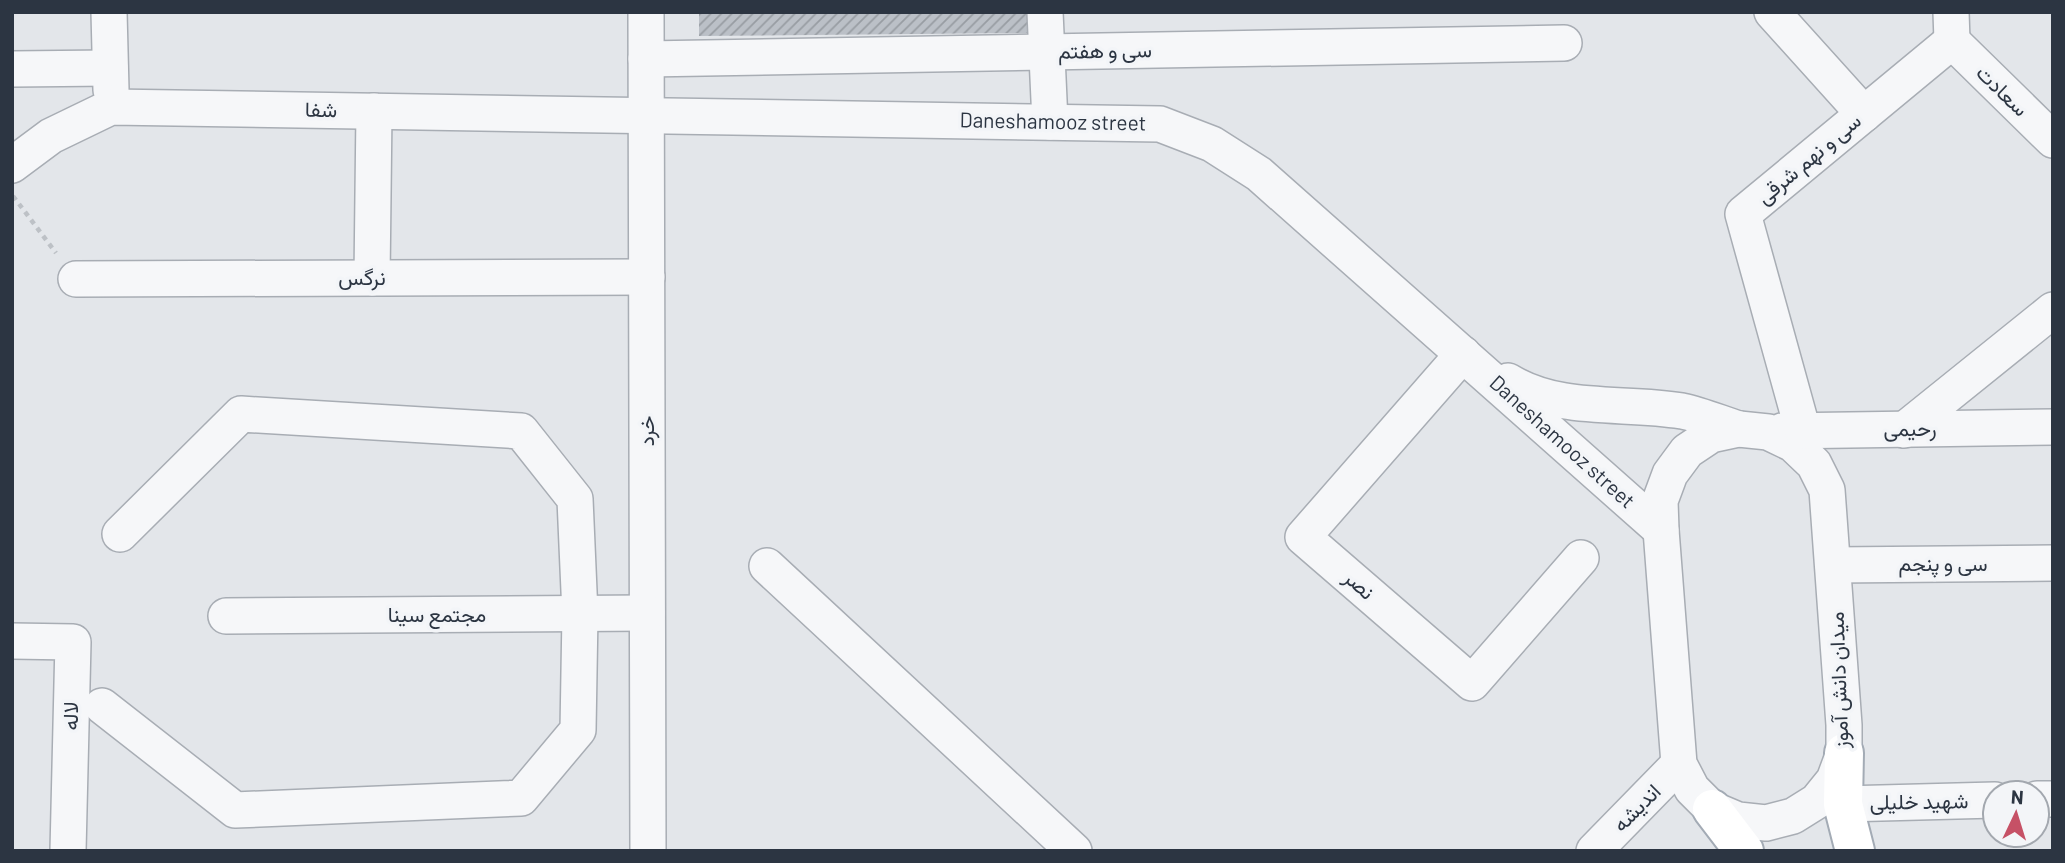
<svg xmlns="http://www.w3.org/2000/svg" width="2065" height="863" viewBox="0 0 2065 863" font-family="Barlow,Vazirmatn,sans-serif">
  <defs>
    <pattern id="building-hatch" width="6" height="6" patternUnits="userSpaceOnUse" patternTransform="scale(1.75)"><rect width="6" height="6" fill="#bbc0c7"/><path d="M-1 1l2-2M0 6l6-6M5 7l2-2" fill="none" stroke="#989da3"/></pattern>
  </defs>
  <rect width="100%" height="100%" fill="#e3e6ea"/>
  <path fill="url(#building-hatch)" d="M699,12h328v21l-328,3z"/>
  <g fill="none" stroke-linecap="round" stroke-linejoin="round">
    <g stroke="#a8adb4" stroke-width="38">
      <g id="minor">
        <path d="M109,12l2,78"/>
        <path d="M646,12l2,839"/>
        <path d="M1045,12l5,110"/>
        <path d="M1772,12l92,102"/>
        <path d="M1951,12l1,29"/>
        <path d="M1952,41l101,99"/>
        <path d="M646,59l918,-16"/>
        <path d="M12,69l98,-1"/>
        <path d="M12,165l39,-29 60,-29 1049,17 52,20 47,30 402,356"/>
        <path d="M372,278l2,-167"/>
        <path d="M76,279l571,-2"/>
        <path d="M1463,354l-160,183 169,146 109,-125"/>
        <path d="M1508,381c53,32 115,20 174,30 19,4 38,12 57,18"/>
        <path d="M1739,429l29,3 25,12 21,20 13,26 17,235v28l-10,27 -17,21 -24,15 -27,7 -28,-3 -26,-11 -20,-20 -13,-25 -18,-234 -1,-29 10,-27 17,-23 24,-16z"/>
        <path d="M1904,430l149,-120"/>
        <path d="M1782,431l271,-4"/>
        <path d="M1803,431l-60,-217 209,-173"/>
        <path d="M1833,565l220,-2"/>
        <path d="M767,566l307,285"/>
        <path d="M226,616l421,-3"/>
        <path d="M12,641l61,1 -5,209"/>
        <path d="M102,706l133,104 286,-12 57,-68 2,-116 -5,-115 -54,-68 -280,-17 -121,120"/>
        <path d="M2037,799h16"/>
        <path d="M1843,804l152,-4"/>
        <path d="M1594,851l85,-87"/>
      </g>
    </g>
    <g stroke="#a3abb5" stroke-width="42">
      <g id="major">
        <path d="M1844,753l-1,51 12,47"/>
        <path d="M1712,809l32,42"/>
      </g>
    </g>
    <path stroke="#bdc1c6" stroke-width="4.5" stroke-dasharray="5 5" stroke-linecap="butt" d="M13,196l43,57"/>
    <use href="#minor" stroke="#f6f7f9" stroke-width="35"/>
    <use href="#major" stroke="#fff" stroke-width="38"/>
  </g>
  <g text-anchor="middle" stroke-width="7" stroke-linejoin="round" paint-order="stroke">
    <g font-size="21" fill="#2c3542" stroke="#f3f5f8">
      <text transform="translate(1105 51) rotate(-1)" y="7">سی و هفتم</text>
      <text transform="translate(2002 91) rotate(44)" y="7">سعادت</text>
      <text transform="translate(321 110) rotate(1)" y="7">شفا</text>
      <text transform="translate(1053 122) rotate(1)" y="7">Daneshamooz street</text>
      <text transform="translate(1809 159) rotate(-40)" y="7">سی و نهم شرقی</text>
      <text x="362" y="285">نرگس</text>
      <text transform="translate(1910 429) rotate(-1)" y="7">رحیمی</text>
      <text transform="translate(647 431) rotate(-90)" y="7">خرد</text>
      <text transform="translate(1562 442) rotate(42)" y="7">Daneshamooz street</text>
      <text x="1943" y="571">سی و پنجم</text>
      <text transform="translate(1359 585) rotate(41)" y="7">نصر</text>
      <text x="437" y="622">مجتمع سینا</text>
      <text transform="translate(1839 680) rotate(-92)" y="7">میدان دانش آموز</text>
      <text transform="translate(71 716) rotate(-89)" y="7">لاله</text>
      <text transform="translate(1919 802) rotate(-1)" y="7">شهید خلیلی</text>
      <text transform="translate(1637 808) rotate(-45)" y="7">اندیشه</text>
    </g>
  </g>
  <rect width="2065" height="863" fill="none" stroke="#2c3542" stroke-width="28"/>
  <g transform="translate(2016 814) rotate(4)"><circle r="33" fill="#f3f5f8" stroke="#a3a8af" stroke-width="2"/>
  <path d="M0-5L12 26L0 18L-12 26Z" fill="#c65166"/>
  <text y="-10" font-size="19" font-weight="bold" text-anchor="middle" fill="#2c3542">N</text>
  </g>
</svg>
